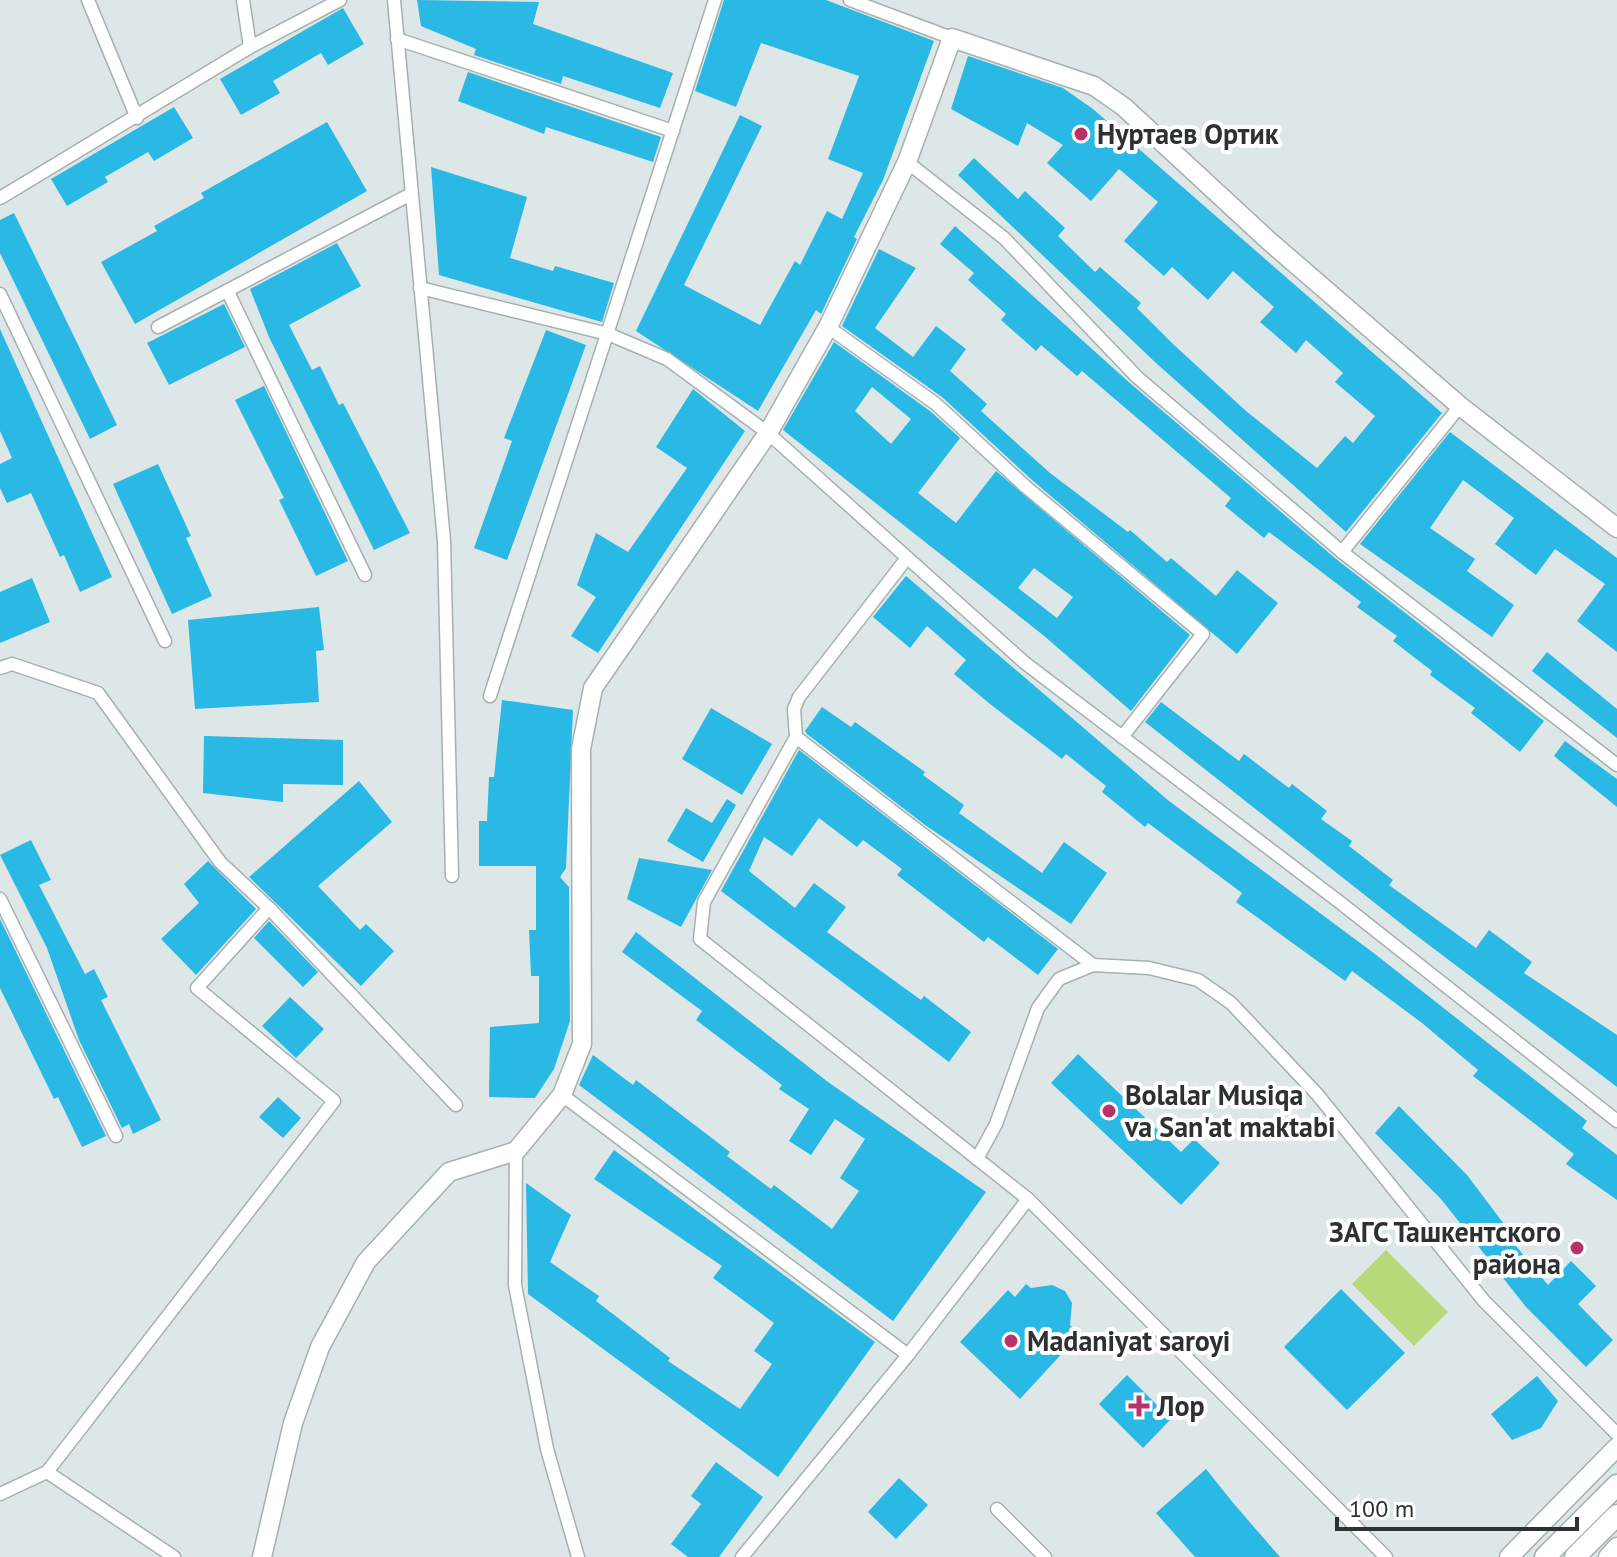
<svg xmlns="http://www.w3.org/2000/svg" width="1617" height="1557" viewBox="0 0 1617 1557" font-family="'PT Sans',sans-serif">
  <rect width="100%" height="100%" fill="#dee7e7"/>
  <path fill="#b7d878" d="M1386,1250l62,62 -34,34 -62,-62z"/>
  <g fill="#2ab8e5" fill-rule="evenodd">
    <path d="M417,0l122,2 -6,22 140,49 -13,35 -97,-32 -2,8 -87,-29 2,-6 -55,-23z"/>
    <path d="M724,0h102l108,41 -51,139 -29,57 3,2 -36,75 -5,-4 -58,101 -122,-80 104,-216 22,11 -78,159 76,40 35,-64 5,4 27,-54 15,8 21,-46 -35,-14 31,-83 -98,-33 -25,64 -41,-16z"/>
    <path d="M343,8l21,36 -36,21 -7,-12 -48,28 7,12 -39,22 -21,-36z"/>
    <path d="M968,56l95,32 30,21 349,304 -96,119 -190,-169 -198,-188 16,-17 44,41 7,-8 40,37 -7,8 37,36 5,-5 41,36 -4,5 36,36 73,67 71,57 28,-32 8,7 22,-27 -40,-34 8,-9 -37,-33 -10,13 -36,-31 14,-15 -41,-36 -25,29 -36,-33 -8,9 -40,-35 34,-39 -39,-33 -28,32 -44,-38 16,-18 -36,-22 -9,23 -67,-37z"/>
    <path d="M468,72l193,65 -8,25 -107,-35 -2,7 -86,-33z"/>
    <path d="M174,107l19,31 -39,23 -6,-9 -43,25 3,5 -41,24 -16,-27z"/>
    <path d="M327,122l40,69 -232,133 -34,-62 56,-31 -3,-5 50,-28 -3,-5z"/>
    <path d="M431,167l96,30 -17,61 43,13 2,-5 59,17 -12,39 -163,-47z"/>
    <path d="M14,213l103,212 -27,14 -90,-186v-33z"/>
    <path d="M955,226l176,158 205,175 208,162 -24,31 -49,-39 4,-5 -45,-33 2,-4 -39,-30 4,-5 -40,-29 4,-5 -92,-70 -5,6 -39,-32 6,-8 -149,-127 -5,5 -36,-31 -5,6 -35,-31 5,-6 -38,-34 6,-7 -34,-29z"/>
    <path d="M337,243l24,43 -72,39 23,45 8,-4 19,39 4,-2 67,130 -36,17 -105,-213 -19,-48z"/>
    <path d="M879,249l37,19 -41,60 38,29 23,-31 30,23 -16,22 37,33 -6,7 69,62 78,59 2,-2 37,32 4,-4 45,38 21,-26 41,33 -41,51 -205,-174 -90,-83 -100,-71z"/>
    <path d="M224,304l21,43 -76,38 -22,-42z"/>
    <path d="M0,329l112,248 -32,15 -16,-37 -4,2 -29,-64 -24,10 -7,-15v-24l12,-6 -12,-27z"/>
    <path d="M546,330l40,15 -79,215 -33,-12 38,-107 -8,-3z"/>
    <path d="M834,342l96,69 30,27 -42,55 38,30 40,-52 194,164 -59,76 -88,-76 -260,-205zM872,387l39,32 -20,25 -36,-33zM1034,568l39,29 -16,21 -39,-30z"/>
    <path d="M264,386l84,175 -32,15 -37,-76 5,-2 -49,-98z"/>
    <path d="M693,389l52,42 -147,222 -27,-17 25,-39 -19,-12 19,-52 32,19 59,-84 -31,-21z"/>
    <path d="M1450,432l167,126v94l-40,-31 28,-37 -50,-35 -19,26 -41,-31 19,-26 -51,-38 -33,48 45,31 -8,12 47,34 -22,32 -132,-93z"/>
    <path d="M158,464l33,72 -5,2 26,58 -40,18 -59,-130z"/>
    <path d="M906,576l263,225 206,153 212,167 -5,7 35,27v45l-51,-36 8,-10 -101,-78 5,-6 -56,-47 -70,-52 -7,10 -109,-79 6,-9 -94,-70 -3,4 -43,-35 4,-6 -40,-32 -4,5 -72,-55 -36,-30 12,-14 -39,-34 -17,22 -37,-31z"/>
    <path d="M32,578l18,44 -50,21v-51z"/>
    <path d="M319,607l5,43 -8,1 3,51 -124,7 -7,-89z"/>
    <path d="M1547,652l70,57v29l-85,-67z"/>
    <path d="M502,700l71,10 -7,158 -6,9 9,10 1,134 -16,48 -19,29 -46,-1 1,-70 49,-4v-47h-8l-2,-46h7v-64h-57v-45h8l2,-44h5z"/>
    <path d="M1161,702l78,59 5,-7 45,34 3,-4 35,27 -6,8 31,22 -3,5 44,34 -4,5 87,63 13,-18 43,32 -8,11 93,62v52l-204,-154 -268,-211z"/>
    <path d="M822,707l29,20 4,-5 70,50 -2,3 41,30 -5,8 83,60 22,-31 43,31 -36,51 -146,-99 -118,-91 -2,-3z"/>
    <path d="M711,708l61,36 -30,51 -60,-36z"/>
    <path d="M204,736l139,4v45l-60,-1v18l-80,-9z"/>
    <path d="M1565,741l52,38v28l-63,-51z"/>
    <path d="M799,750l259,199 -20,26 -50,-38 -4,5 -87,-67 5,-6 -39,-29 -6,7 -38,-29 -27,38 -28,-19 -15,34 46,37 19,-25 32,24 -19,25 94,68 3,-4 47,36 -22,30 -228,-171z"/>
    <path d="M359,781l33,41 -74,64 42,44 6,-6 28,27 -33,35 -112,-109z"/>
    <path d="M727,799l9,6 -33,57 -36,-21 19,-33 26,15z"/>
    <path d="M31,840l20,40 -12,5 46,89 9,-5 14,28 -7,3 60,120 -28,14 -4,-10 -7,4 -43,-88 -32,-92 -47,-93z"/>
    <path d="M639,858l73,12 -31,57 -54,-28z"/>
    <path d="M208,861l48,48 -60,66 -35,-36 38,-36 -15,-19z"/>
    <path d="M0,919l106,217 -24,11 -24,-50 -4,2 -54,-111z"/>
    <path d="M269,921l49,51 -15,15 -49,-49z"/>
    <path d="M636,932l192,150 158,110 -93,129 -314,-236 14,-30 40,30 3,-5 94,72 -3,4 44,33 3,-4 58,44 27,-38 -19,-13 25,-39 -30,-20 -24,36 -22,-14 20,-32 -30,-20 3,-4 -86,-65 6,-9 -80,-59z"/>
    <path d="M290,997l34,32 -28,29 -34,-32z"/>
    <path d="M1078,1054l103,98 13,-13 26,24 -39,42 -130,-122z"/>
    <path d="M278,1097l23,21 -18,20 -24,-21z"/>
    <path d="M1399,1106l68,69 43,57 -3,3 41,50 23,-24 25,25 -18,18 35,36 -27,27 -60,-60 -85,-108 -66,-66z"/>
    <path d="M614,1150l261,192 -97,135 -250,-183 -2,-111 45,32 -21,47 49,34 -3,5 74,57 -2,3 72,48 32,-45 -18,-13 20,-28 -61,-45 9,-12 -128,-87z"/>
    <path d="M1026,1284l5,4 21,-3 13,6 7,12 -2,22 3,3 -12,12 7,7 -48,52 -60,-57 48,-52 7,7z"/>
    <path d="M1341,1289l64,64 -58,57 -63,-63z"/>
    <path d="M1127,1375l44,44 -28,29 -44,-44z"/>
    <path d="M1537,1376l21,25 -17,27 -29,12 -21,-26z"/>
    <path d="M716,1462l47,35 -44,60h-31l-17,-13 30,-40 -10,-8z"/>
    <path d="M1206,1469l28,35 46,53h-85l-39,-44z"/>
    <path d="M899,1478l29,27 -32,34 -28,-27z"/>
  </g>
  <g fill="none" stroke-linecap="round" stroke-linejoin="round">
    <g stroke="#a7b0af" stroke-width="15">
      <g id="street">
        <path d="M88,0l49,118"/>
        <path d="M243,0l7,47"/>
        <path d="M394,0l50,541 8,335"/>
        <path d="M850,0l102,38"/>
        <path d="M397,39l276,92"/>
        <path d="M907,162l97,76 133,139 205,175 275,213"/>
        <path d="M0,198l250,-151 90,-47"/>
        <path d="M420,288l188,46 59,25 101,74 257,230 317,241 275,217"/>
        <path d="M228,292l137,283"/>
        <path d="M0,294l165,347"/>
        <path d="M158,327l253,-133"/>
        <path d="M828,327l108,77 90,83 177,147 -81,103"/>
        <path d="M1342,552l118,-146"/>
        <path d="M907,558l-108,139 -5,12 2,28 -92,165 -4,37 328,260 358,358"/>
        <path d="M0,668l12,-4 86,29 122,169 49,46 187,197"/>
        <path d="M490,696l225,-696"/>
        <path d="M796,737l297,228"/>
        <path d="M0,899l116,237"/>
        <path d="M562,1095l346,260"/>
        <path d="M516,1151l-1,134 32,164 31,108"/>
        <path d="M977,1159l19,-35 42,-116 21,-29 34,-14 56,3 49,12 33,23 86,91 167,207 133,133"/>
        <path d="M47,1472l127,85"/>
        <path d="M0,1494l47,-22 287,-371 -137,-113 72,-80"/>
        <path d="M997,1509l48,48"/>
        <path d="M742,1557l166,-202 120,-156"/>
      </g>
    </g>
    <g stroke="#a7b0af" stroke-width="21">
      <g id="secondary">
        <path d="M262,1557l31,-134 27,-76 46,-85 83,-90 67,-21 46,-56 20,-51 -1,-295 12,-61 175,-255 60,-106 79,-165 45,-124 142,48 30,21 145,134 191,165 157,122"/>
        <path d="M1509,1557l108,-110"/>
        <path d="M1608,1557l9,-10"/>
      </g>
    </g>
    <g stroke="#a7b0af" stroke-width="23">
      <g id="primary">
        <path d="M1545,1557l72,-72"/>
        <path d="M1575,1557l42,-42"/>
      </g>
    </g>
    <use href="#street" stroke="#fff" stroke-width="12"/>
    <use href="#secondary" stroke="#fff" stroke-width="18"/>
    <use href="#primary" stroke="#fff" stroke-width="20"/>
  </g>
  <g fill="#bb316a" stroke="#fff" stroke-width="3">
    <circle cx="1081" cy="134" r="8"/>
    <circle cx="1109" cy="1111" r="8"/>
    <circle cx="1577" cy="1248" r="8"/>
    <circle cx="1011" cy="1341" r="8"/>
    <path d="M1135 1394h8v8h8v8h-8v8h-8v-8h-8v-8h8z"/>
  </g>
  <g text-anchor="middle" stroke-width="8" stroke-linejoin="round" paint-order="stroke">
    <g font-size="28" font-weight="bold" fill="#2e3131" stroke="#fff" text-anchor="start">
      <text x="1097" y="144">Нуртаев Ортик</text>
      <text x="1125" y="1105">Bolalar Musiqa<tspan x="1125" dy="32">va San'at maktabi</tspan></text>
      <text x="1561" y="1242" text-anchor="end">ЗАГС Ташкентского<tspan x="1561" dy="32">района</tspan></text>
      <text x="1027" y="1351">Madaniyat saroyi</text>
      <text x="1157" y="1416">Лор</text>
    </g>
  </g>
  <path d="M1337 1517v12h240v-12" fill="none" stroke="#2e3131" stroke-width="4"/>
  <text x="1349" y="1517" font-size="24" fill="#2e3131" stroke="#ffffff" stroke-width="6" paint-order="stroke">100 m</text>
</svg>
